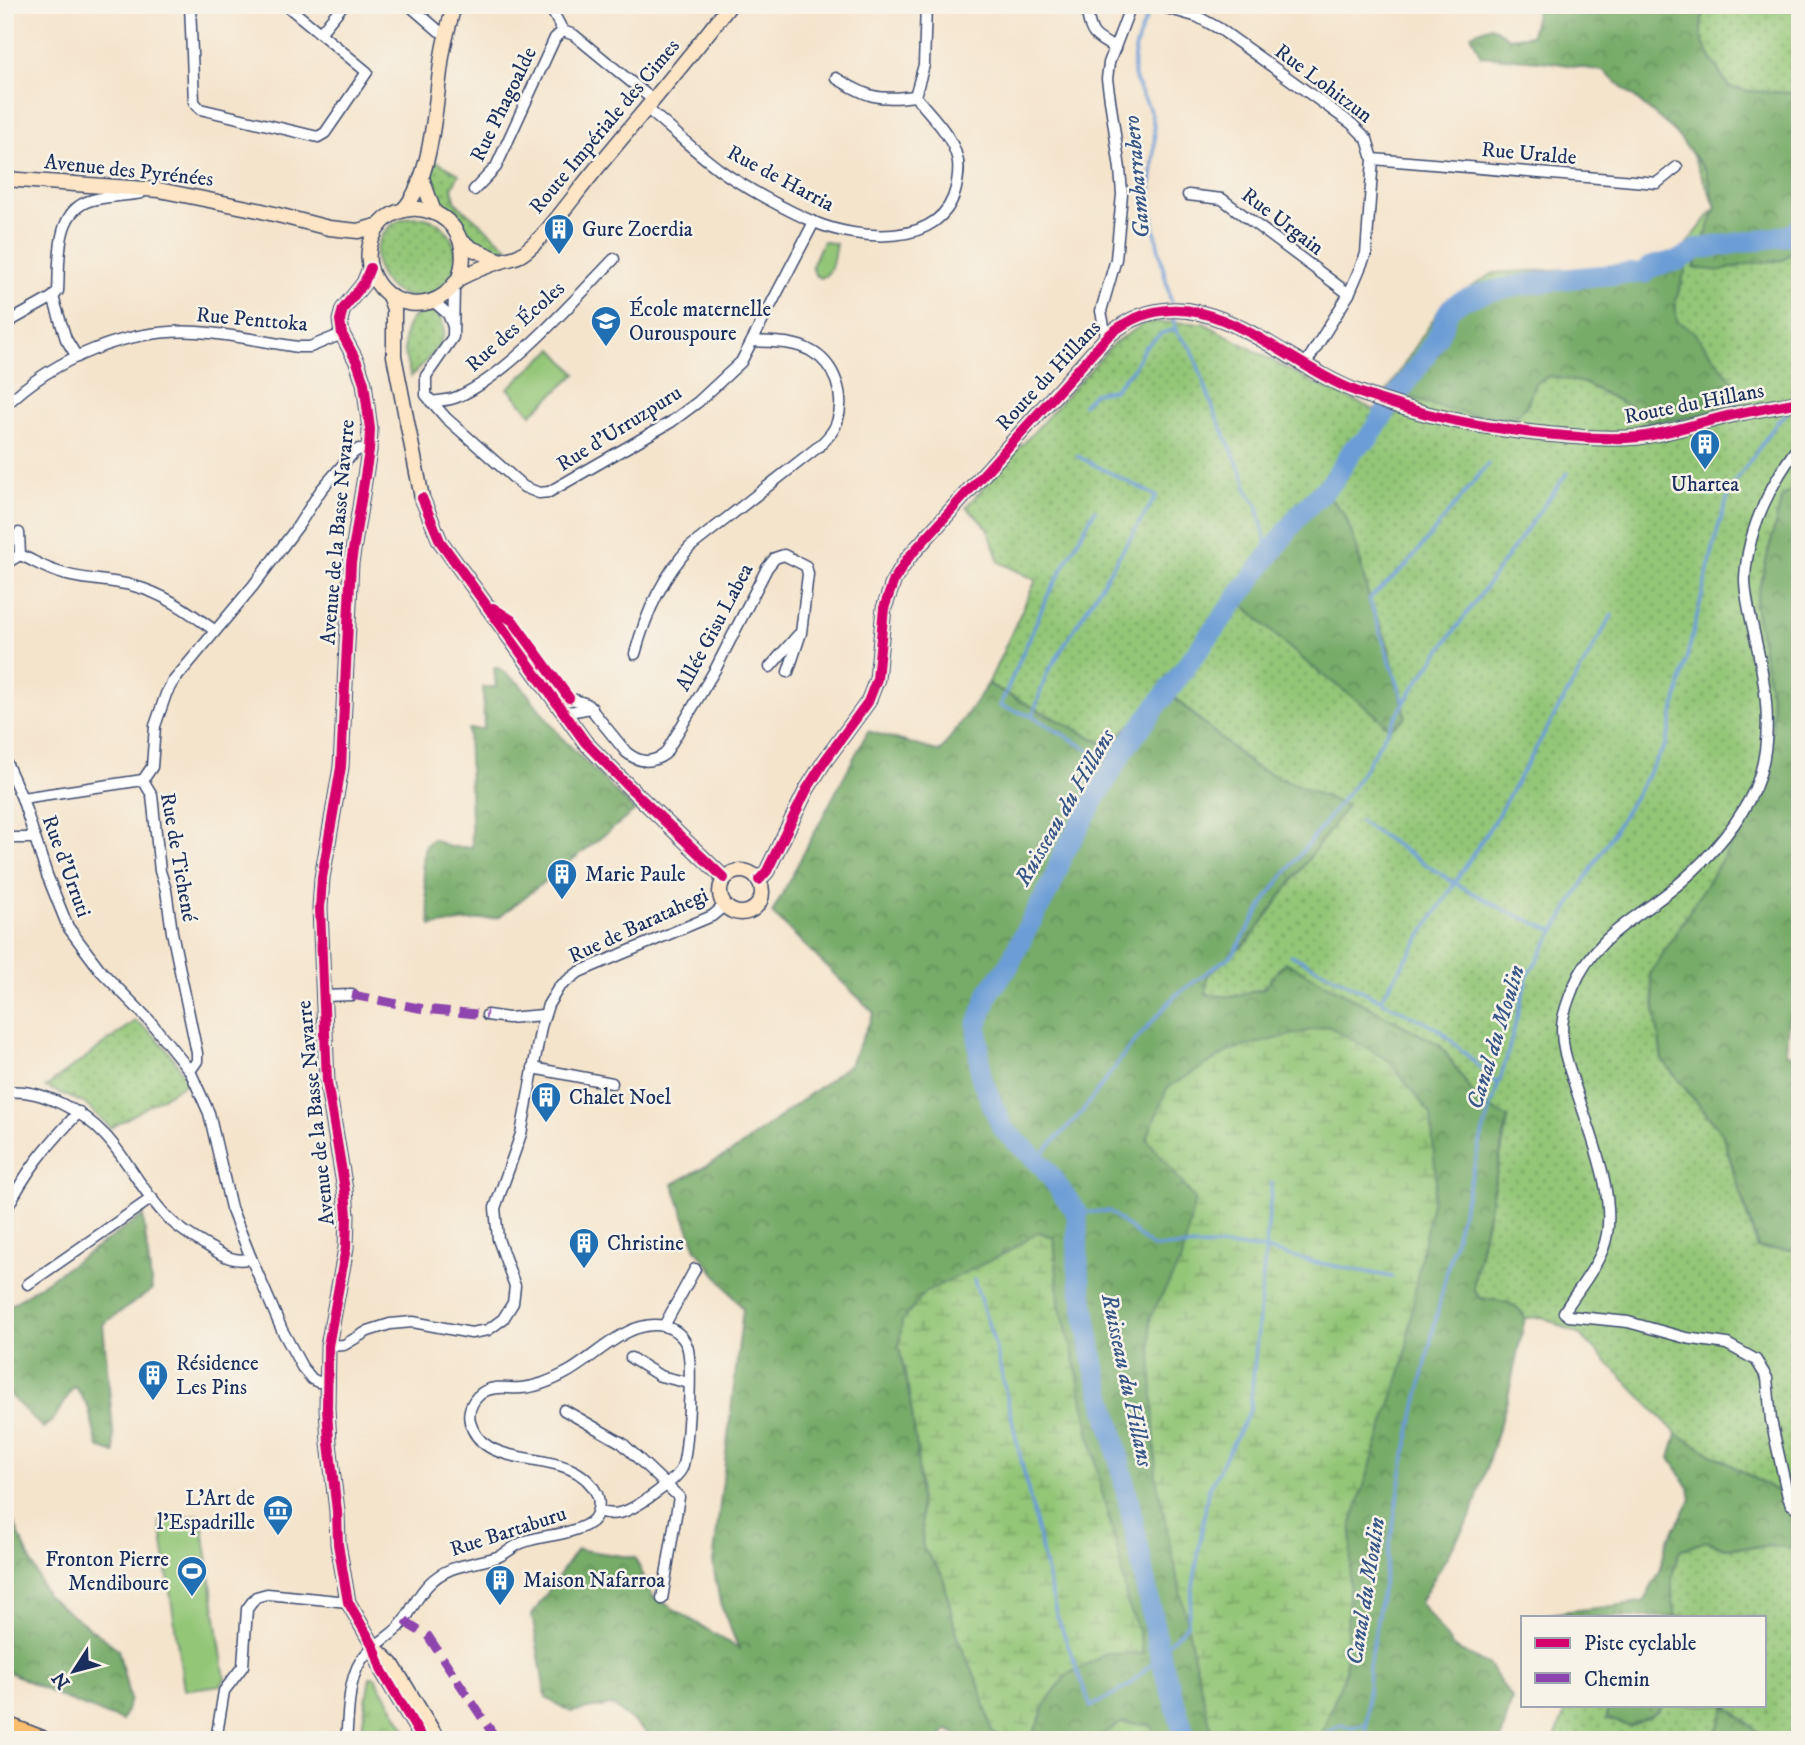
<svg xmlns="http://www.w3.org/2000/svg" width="1805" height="1745" viewBox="0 0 1805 1745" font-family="'IM FELL DW Pica',serif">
  <defs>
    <pattern id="grass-dots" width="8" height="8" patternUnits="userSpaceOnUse" patternTransform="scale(1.75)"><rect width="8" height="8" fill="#93c677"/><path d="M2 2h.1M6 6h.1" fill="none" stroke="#77a165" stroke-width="1.8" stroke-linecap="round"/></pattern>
    <pattern id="forest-crowns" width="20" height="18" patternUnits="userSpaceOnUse" patternTransform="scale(1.75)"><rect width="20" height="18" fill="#76ab68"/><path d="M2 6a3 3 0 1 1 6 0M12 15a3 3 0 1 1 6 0" fill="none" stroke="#608c59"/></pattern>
    <pattern id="wetland-marsh" width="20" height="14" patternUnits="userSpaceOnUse" patternTransform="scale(1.75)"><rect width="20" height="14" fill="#93c677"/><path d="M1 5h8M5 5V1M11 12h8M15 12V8" fill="none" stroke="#77a165"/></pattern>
    <pattern id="park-tufts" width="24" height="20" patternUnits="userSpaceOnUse" patternTransform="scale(1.75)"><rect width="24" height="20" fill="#93c677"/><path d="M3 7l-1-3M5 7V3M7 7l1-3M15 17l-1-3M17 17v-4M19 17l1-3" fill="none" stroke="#77a165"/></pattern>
  </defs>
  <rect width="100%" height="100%" fill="#f7f3e8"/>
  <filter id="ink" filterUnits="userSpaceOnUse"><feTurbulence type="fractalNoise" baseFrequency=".0143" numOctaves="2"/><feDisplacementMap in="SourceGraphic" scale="14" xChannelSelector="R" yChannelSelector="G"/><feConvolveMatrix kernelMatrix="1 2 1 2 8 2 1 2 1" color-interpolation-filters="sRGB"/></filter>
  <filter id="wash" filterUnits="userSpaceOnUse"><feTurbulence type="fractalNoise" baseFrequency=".00686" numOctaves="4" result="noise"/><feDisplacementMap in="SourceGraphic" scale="28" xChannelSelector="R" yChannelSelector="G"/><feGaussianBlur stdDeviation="1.57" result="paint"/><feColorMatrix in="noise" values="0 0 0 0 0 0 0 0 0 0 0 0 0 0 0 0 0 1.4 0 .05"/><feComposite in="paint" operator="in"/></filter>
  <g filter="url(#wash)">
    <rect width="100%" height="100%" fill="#f5e4cc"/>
    <g fill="url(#grass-dots)" stroke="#577a6a" stroke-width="2">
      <path d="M1625,5h175v479l-18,13 -16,167 7,46 -3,60 -29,59 -79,231 60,73 35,115 43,2v245l-12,2 -111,-63 -95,-98 -39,-19 -18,1c-9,-18 -26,-17 -45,-20l-6,-7v-10l34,-162 -30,-18 -38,-56 -177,-56 -32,8 -25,-2 1,-19 43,-37 96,-133 -92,-39 -87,-76 -59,55 -120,-62 48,-104 -37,-18 -11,-34 -22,-21 147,-163 33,-22 58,1 104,57 67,30 68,-106 51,-31 114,-6h43l34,-21 31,-39z"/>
      <path d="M434,160l25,14 -7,14 4,15 53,45c-34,5 -33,-10 -52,-31 -5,-6 -12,-9 -17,-14 -10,-11 -9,-29 -6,-43z"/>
      <circle cx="416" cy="257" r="40"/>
      <path d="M421,312c9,0 15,0 20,8 12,20 -18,43 -30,56 -8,-20 -13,-53 10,-64z"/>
      <path d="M135,1021c24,14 40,38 53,61l-77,46 -27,-25 -38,-16z"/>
      <path d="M1706,1541l19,7 49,-2 26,3v191h-40l-1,-7 -33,-28 -13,35h-159l14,-35h40l-1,14 51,-7 6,-7h101v-88h-89c-6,-29 -7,-39 4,-67z"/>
    </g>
    <g fill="url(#forest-crowns)" stroke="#486d63" stroke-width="2">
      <path d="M1538,5h170c-19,31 5,55 21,82l20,4 51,2v152l-17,15 -35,4 -28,7 -26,-3 22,-61 -10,-36 -33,-41 -70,-59 -53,-9 -69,-6 -10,-22 20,-8 18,12 22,-3z"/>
      <path d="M1679,260l7,8 -11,35 2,18 16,10 46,58 -2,20 -87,14 -23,-18 -43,-22 -35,-7 -15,9 -6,19 -14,15c-41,-3 -78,-8 -114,-28l61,-89 21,-7 71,-15 76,-7z"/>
      <path d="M1800,484v519l-12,17 -2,32 14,11v187l-42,-2 -36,-115 -60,-73 -12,-86 91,-145 28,-56 4,-65 -18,-103 27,-108z"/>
      <path d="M1323,489l22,26 12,33 12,51 18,42 19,76 -16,12c-19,-21 -41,-34 -63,-51 -33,-24 -61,-51 -90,-80l63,-84z"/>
      <path d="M494,668h4l22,16 41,53 74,74 -136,106 -68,9 -9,-63 3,-17 8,-7 16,8h23l-4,-118h16l-1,-42h13z"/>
      <path d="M988,684l120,62 58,-55 88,76 93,39 -97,133 -43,37 -1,18 25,3 32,-8 22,-27 155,83 38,56 30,17 -34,163v10l6,7c19,3 36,2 45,20l-17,79 -36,117 -52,88 34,46 35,17 23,34 -11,41h-478l11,-8 13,-31 19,-26 40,-21 37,-1 -4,-19 -12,-32 -8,-46 -18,-67 -29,-140 -13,-45 -5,-66 -15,-6 -31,20 -109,95 9,40 9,61 6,99 20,29 14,61 21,45 14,49 10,9h-35l-19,-10 -11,10h-90l-4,-5 -18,-4 -3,9h-169l-1,-4 -41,-31 -40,7 -25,-14 -14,-83 45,-66 58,9 18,38 86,53 -19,-46 -7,-39 30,-255 -47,-60 -23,-65 64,-35 113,-85 24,-51 -102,-100 96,-182 72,21z"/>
      <path d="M143,1216l9,74 -49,34 12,129 -17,-6 -10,-41 -14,-20 -20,33 -11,9 -38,-37v-82z"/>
      <path d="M1677,1434l110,63 13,-2v54l-26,-3 -49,2 -19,-7 -26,9c-11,28 -10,38 -4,67h-138c34,-9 71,-8 106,-16l16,-30 6,-27 25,-45 -2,-11 -19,-30z"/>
      <path d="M5,1503l41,92 72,54 12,51 -8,21 -59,-23 -58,-28z"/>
      <path d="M1608,1705h56l-6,7 -28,15 -23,-9z"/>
      <path d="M1726,1705l33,28 1,7h-47z"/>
    </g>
    <g fill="url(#wetland-marsh)" stroke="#577a6a" stroke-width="2">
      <path d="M1328,1026l60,34 43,55 5,67 -18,89 -13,87 -53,165 -7,150 -26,67h-102l-6,-11 -13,-54 -42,-198 -6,-160 32,-58 13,-60 -48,-60 20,-51 64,-38z"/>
      <path d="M1039,1232l15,6 5,66 13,45 29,140 18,67 8,46 12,32 4,19 -37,1 -40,21 -19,26 -13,31 -11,8h-21l-10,-9 -14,-49 -21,-45 -14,-61 -20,-29 -6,-99 -9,-61 -9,-40 3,-26 23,-29 83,-40z"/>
      <path d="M1123,1722l29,4 4,14h-63z"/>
    </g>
    <path fill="url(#park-tufts)" stroke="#577a6a" stroke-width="2" d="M370,1677h5l37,63h-52z"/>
    <g fill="#93c677" stroke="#577a6a" stroke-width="2">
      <path d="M823,241l13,3c-3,12 -2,29 -15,34l-6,-3 -3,-9z"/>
      <path d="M553,349l23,25 -45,40 -23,-26z"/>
      <path d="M201,1515l24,164 -4,6 -37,5 -24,-169z"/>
    </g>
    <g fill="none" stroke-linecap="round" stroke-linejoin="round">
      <g stroke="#6c9dd6" stroke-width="3.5">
        <path d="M1149,11c-8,21 -20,44 -14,67 4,14 14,26 17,39 7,27 -3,58 -1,86 3,34 13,66 20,99"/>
        <path d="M1173,318l4,15 15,16 22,62 31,69 2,11 10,13 12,51"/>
        <path d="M1083,405l11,-12 19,-3 20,-21 11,-21 18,-15 14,-4"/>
        <path d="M1095,510l-48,87 -47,109 32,10 82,49"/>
        <path d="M1404,702l-35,-103 37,-33 82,-102"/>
        <path d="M1033,715l13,-40 110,-179 -79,-40"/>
        <path d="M1359,821l97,63 51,27 48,20"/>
        <path d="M1291,955l149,75 58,54"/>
        <path d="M1381,999l115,-181 116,-203"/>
        <path d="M1036,1160l46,-48 46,-63 47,-53 59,-43 34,-57 89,-115 55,-91 155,-217"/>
        <path d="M1077,1213l32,-2 43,36 68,-1 45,3 49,13 78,15"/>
        <path d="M974,1280l21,65 61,268 35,94 37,-21 22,-21 11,-6"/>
        <path d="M1159,1652l28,-27 21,-134 42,-81 22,-227"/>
        <path d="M1313,1740l28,-15 12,3 13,-4"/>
        <path d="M1366,1740l3,-73 36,-212 43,-189 35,-134 23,-72 21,-83 139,-233 53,-219 12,-37 47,-67 13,-12"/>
      </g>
      <path stroke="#6c9dd6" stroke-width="21" d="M1186,1740l-27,-88 -24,-122 -22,-97 -19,-67 -16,-97 -1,-56 -34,-47 -40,-37 -22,-52 -4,-51 13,-36 18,-23 17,-35 27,-48 11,-30 60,-103 177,-237 33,-33 21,-33 14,-9c22,-37 51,-70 72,-107 4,-7 5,-18 11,-24 25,-24 157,-34 194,-35l5,-6 29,-7 19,-11 93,-14 9,-7"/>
    </g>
  </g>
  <g filter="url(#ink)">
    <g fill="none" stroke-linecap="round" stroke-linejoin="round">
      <g stroke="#3c4a6e" stroke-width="13">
        <g id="street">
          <path d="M190,5l4,97 6,7 118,28 7,-4 42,-61 -81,-67"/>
          <path d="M409,5l30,26 8,2"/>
          <path d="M549,5l14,26"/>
          <path d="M1085,5c7,29 4,29 30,43"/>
          <path d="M1156,5l42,12 22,12 132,95 15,15 6,20 -7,95 -17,40 -44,71"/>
          <path d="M320,33l23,-28"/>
          <path d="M836,78c31,19 42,23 79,18"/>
          <path d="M646,108c25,20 48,43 74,62 24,17 66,40 94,52 43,18 128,27 142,-34 2,-10 4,-21 1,-31 -6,-23 -27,-43 -42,-61l9,-31 2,-60"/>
          <path d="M1373,159l284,24 20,-16"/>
          <path d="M474,190l22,-23 59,-129 8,-7 11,4 79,65"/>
          <path d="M1188,195l34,4 127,95"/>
          <path d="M454,286l-1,51 -27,39v19l20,23 78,69 15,6 10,-1 122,-70 27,-20 43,-40 73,-140"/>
          <path d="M53,297l5,-6c2,-30 -4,-81 34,-91 16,-4 33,-4 49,-7"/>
          <path d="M433,301l15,13 5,12"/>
          <path d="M5,324l48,-27 13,42 11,18"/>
          <path d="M1109,335l-4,-4 -4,-20 15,-52 6,-65 -2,-25 -13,-90 2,-16 22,-58"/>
          <path d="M431,402c9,-2 17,-1 26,-5 51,-21 117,-97 157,-138"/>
          <path d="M5,406c49,-48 123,-78 192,-74 34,2 68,10 101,15h12l32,-13"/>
          <path d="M1800,444c-29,39 -53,86 -55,135 0,19 6,39 10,58 11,48 20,103 0,151 -17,37 -44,68 -75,95 -41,35 -85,51 -107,105 -4,10 -8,20 -10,31 -4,22 5,46 12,67 14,45 46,117 28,163 -9,23 -27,43 -39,63l5,4 59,6 58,16 41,6 29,16 11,18 4,42 17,77 3,7 9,6"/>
          <path d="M20,555c12,5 23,12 35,16 25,10 53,8 79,15 31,8 55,26 80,44"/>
          <path d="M5,564l15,-9 -1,-22"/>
          <path d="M490,605l23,16 56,77 18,6 39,48c13,11 25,12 39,2l51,-86 51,-100 8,-10 9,-3 22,11 2,8 -7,59 -13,39"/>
          <path d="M635,654c10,-38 28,-78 55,-107l128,-100c8,-7 16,-15 19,-25 9,-26 -2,-58 -26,-71 -17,-10 -40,-9 -59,-10"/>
          <path d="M770,667l28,-32"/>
          <path d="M562,711c12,2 19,-2 30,-3"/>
          <path d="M5,760l17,38 25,77 21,52 33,44 48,49 41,51"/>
          <path d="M22,798l121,-18"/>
          <path d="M5,838h29"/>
          <path d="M322,996l30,-1"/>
          <path d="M487,1015l21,3 35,-3"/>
          <path d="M533,1068l79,15"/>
          <path d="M5,1092c22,-2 38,3 57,12 58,28 65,71 105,113 13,13 28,22 44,31 12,8 25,15 40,10"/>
          <path d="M5,1212c22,-43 41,-65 74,-100"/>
          <path d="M28,1284l124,-86"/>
          <path d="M664,1326l31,-57"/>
          <path d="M328,1346l16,-1 24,-14 22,-7 23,-2 58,11 17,-3 15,-11 10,-16 2,-17 -17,-47 -3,-31 26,-74 20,-107 7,-22 11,-18 20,-15 133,-56 12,-10"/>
          <path d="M631,1358l29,18 29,7"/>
          <path d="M327,1381l-9,1 -6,-3 -10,-12 -20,-37 -31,-72 -20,-50 -22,-95 -19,-42 7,-10v-8l-25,-121 -6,-42 -6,-19 -8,-76 -9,-15 9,-13 3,-41 11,-32 6,-11 81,-97 45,-60 23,-36 32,-37 6,-4 10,2"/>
          <path d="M564,1410l58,33 57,54 -17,102"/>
          <path d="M216,1740l8,-49 19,-25 4,-57 9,-12 11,-3 81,8"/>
          <path d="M346,1740c3,-27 1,-66 20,-86 10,-10 23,-17 33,-27 12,-13 17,-31 30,-43 19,-20 43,-19 68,-27 10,-3 17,-12 27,-15 15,-6 32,-6 47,-11 7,-2 18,-6 23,-12 5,-7 6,-17 3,-25 -20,-41 -75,-28 -108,-47 -10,-6 -16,-14 -19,-25 -3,-13 4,-25 15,-31 12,-6 24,-2 36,-3 16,-1 32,-8 45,-15 29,-15 62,-55 98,-47 11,3 19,10 23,20 6,16 1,105 -5,122 -5,12 -49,43 -63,45 -7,2 -15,0 -21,-2"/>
        </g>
      </g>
      <g stroke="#3c4a6e" stroke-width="17">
        <g id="secondary">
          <path d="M422,178l12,34"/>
          <path d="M5,179l154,11 99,20 71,18 29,3 22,-6"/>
          <path d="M403,210c29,-30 32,-105 38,-146 2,-20 8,-39 13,-59"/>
          <path d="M461,241l12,8 28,12"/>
          <path d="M370,268l-6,15 -21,26 -3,11 2,14 15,28 7,21 6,46 -1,22 -18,112 -10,204 -19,111 -2,30 7,174 18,108 2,26 -1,32 -18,98 -1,62 2,35 8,68 1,33 10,58 26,45 8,24 41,69"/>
          <path d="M459,278c23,-68 -66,-95 -87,-39 -7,17 -3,35 9,49 16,18 43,21 63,7 7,-5 11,-14 18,-18 12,-6 27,-12 40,-16 6,-2 14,-3 20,-7 23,-16 51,-57 70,-80 46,-56 93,-111 138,-169"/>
          <path d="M389,296l5,13v47l28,142 18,43 145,201 43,44 96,92"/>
          <circle cx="741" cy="892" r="21"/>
          <path d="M759,880l8,-9 40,-82 17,-27 44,-60 9,-23 7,-71 10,-28 14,-22 201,-223c86,-71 169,27 249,57 64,24 119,35 186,42 32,3 63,6 95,3 32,-4 62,-15 93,-22 22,-5 45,-9 68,-13"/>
          <path d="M376,1649l16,15 46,76"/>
        </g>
      </g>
      <g stroke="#3c4a6e" stroke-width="22">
        <path id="highway" d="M5,1726l36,14"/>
      </g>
      <use href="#street" stroke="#fff" stroke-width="10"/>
      <use href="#secondary" stroke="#fde5c5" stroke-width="14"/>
      <use href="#highway" stroke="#fbbd6e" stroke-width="19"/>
      <g stroke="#8e44ad" stroke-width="9" stroke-dasharray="18 9" stroke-linecap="butt">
        <path d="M352,995l72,14 63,6"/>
        <path d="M405,1620l6,6 17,10 69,104"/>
      </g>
      <g stroke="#f7f3e8" stroke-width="15">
        <g id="cycleway">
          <path d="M370,268l-6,15 -21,26 -3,11 2,14 15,28 7,21 6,46 -1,22 -18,112 -10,204 -19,111 -2,30 7,174 18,108 2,26 -1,32 -18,98 -1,62 2,35 8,68 1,33 10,58 26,45 8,24 41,69"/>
          <path d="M422,498l18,43 145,201 43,44 96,92"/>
          <path d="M493,608l20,13 56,77"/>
          <path d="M759,880l8,-9 40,-82 17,-27 44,-60 9,-23 7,-71 10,-28 14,-22 201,-223c86,-71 169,27 249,57 64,24 119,35 186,42 32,3 63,6 95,3 32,-4 62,-15 93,-22 22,-5 45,-9 68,-13"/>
        </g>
      </g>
      <use href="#cycleway" stroke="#d6006c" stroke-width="10"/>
    </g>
  </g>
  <defs>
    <g id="building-pin" transform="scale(1.575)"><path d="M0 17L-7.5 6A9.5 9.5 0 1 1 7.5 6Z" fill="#1f6fb2" stroke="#f7f3e8"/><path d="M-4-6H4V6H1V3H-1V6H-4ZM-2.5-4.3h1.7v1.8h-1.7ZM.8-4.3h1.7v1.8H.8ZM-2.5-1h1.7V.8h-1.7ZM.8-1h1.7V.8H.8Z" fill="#fff"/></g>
    <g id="school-pin" transform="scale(1.575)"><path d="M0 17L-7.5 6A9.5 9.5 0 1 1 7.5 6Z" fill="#1f6fb2" stroke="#f7f3e8"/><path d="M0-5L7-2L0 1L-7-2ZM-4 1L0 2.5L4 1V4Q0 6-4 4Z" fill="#fff"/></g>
    <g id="museum-pin" transform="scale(1.575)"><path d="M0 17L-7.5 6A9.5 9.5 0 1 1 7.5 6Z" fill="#1f6fb2" stroke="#f7f3e8"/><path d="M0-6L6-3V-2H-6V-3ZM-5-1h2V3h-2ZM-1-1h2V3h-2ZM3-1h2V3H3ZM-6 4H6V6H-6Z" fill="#fff"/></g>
    <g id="stadium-pin" transform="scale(1.575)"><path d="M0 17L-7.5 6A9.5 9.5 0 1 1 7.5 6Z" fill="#1f6fb2" stroke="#f7f3e8"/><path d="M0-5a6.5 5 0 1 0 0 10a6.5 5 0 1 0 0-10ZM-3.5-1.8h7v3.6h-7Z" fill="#fff"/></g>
  </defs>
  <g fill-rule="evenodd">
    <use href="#building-pin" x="559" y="229"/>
    <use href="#school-pin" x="606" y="321"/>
    <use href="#building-pin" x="1705" y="444"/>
    <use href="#building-pin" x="562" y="874"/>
    <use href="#building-pin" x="546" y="1097"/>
    <use href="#building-pin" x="584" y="1243"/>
    <use href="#building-pin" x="153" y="1375"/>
    <use href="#museum-pin" x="278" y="1510"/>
    <use href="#stadium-pin" x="192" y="1571"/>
    <use href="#building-pin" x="500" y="1580"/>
  </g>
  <g text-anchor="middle" stroke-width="5" stroke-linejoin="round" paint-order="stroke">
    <g font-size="21" fill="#1b2f5e" stroke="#f7f3e8">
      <text transform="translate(1324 83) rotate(37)" y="7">Rue Lohitzun</text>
      <text transform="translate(503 104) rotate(-64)" y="7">Rue Phagoalde</text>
      <text transform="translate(604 126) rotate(-50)" y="7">Route Impériale des Cimes</text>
      <text transform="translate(1529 153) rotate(5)" y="7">Rue Uralde</text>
      <text transform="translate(129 170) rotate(6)" y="7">Avenue des Pyrénées</text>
      <text transform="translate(781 178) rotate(28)" y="7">Rue de Harria</text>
      <text transform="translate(1283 221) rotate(37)" y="7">Rue Urgain</text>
      <text transform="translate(252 319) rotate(5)" y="7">Rue Penttoka</text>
      <text transform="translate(515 326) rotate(-42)" y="7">Rue des Écoles</text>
      <text transform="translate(1048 375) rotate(-47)" y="7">Route du Hillans</text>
      <text transform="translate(1694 403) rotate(-11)" y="7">Route du Hillans</text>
      <text transform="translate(619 428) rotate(-32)" y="7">Rue d'Urruzpuru</text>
      <text transform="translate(337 532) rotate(-85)" y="7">Avenue de la Basse Navarre</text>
      <text transform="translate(714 627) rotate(-62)" y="7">Allée Gisu Labea</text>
      <text transform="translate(179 857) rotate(80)" y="7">Rue de Tichené</text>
      <text transform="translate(67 866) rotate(70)" y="7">Rue d'Urruti</text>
      <text transform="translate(638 925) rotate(-25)" y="7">Rue de Baratahegi</text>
      <text transform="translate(315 1113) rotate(-96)" y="7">Avenue de la Basse Navarre</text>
      <text transform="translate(508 1531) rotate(-18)" y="7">Rue Bartaburu</text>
    </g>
    <g font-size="21" fill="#1b2f5e" stroke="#f7f3e8" text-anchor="start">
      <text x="582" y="236">Gure Zoerdia</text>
      <text x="629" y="316">École maternelle<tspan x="629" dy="24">Ourouspoure</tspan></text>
      <text x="1705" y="491" text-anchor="middle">Uhartea</text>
      <text x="585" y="881">Marie Paule</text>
      <text x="569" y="1104">Chalet Noel</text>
      <text x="607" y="1250">Christine</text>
      <text x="176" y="1370">Résidence<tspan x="176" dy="24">Les Pins</tspan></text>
      <text x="255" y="1505" text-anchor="end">L'Art de<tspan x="255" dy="24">l'Espadrille</tspan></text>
      <text x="169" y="1566" text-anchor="end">Fronton Pierre<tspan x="169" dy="24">Mendiboure</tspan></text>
      <text x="523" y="1587">Maison Nafarroa</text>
    </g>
    <g font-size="23" font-style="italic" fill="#375688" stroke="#f7f3e8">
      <text transform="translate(1136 177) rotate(-95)" y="8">Gambarrabero</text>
      <text transform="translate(1064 807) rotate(-60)" y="8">Ruisseau du Hillans</text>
      <text transform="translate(1495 1037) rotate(-73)" y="8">Canal du Moulin</text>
      <text transform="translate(1128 1380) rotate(78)" y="8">Ruisseau du Hillans</text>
      <text transform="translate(1365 1591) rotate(-81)" y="8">Canal du Moulin</text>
    </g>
  </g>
  <rect width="1805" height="1745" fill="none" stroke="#f7f3e8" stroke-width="28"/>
  <rect x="1521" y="1616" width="245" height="91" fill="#f7f3e8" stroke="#9fa5b1" stroke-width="2"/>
  <rect x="1535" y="1638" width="35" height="10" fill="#d6006c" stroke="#9fa5b1" stroke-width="2"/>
  <text x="1584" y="1650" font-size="21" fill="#1b2f5e">Piste cyclable</text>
  <rect x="1535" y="1673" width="35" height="10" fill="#8e44ad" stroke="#9fa5b1" stroke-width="2"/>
  <text x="1584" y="1686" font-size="21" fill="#1b2f5e">Chemin</text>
  <g transform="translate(74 1671) rotate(234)" stroke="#f7f3e8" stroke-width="5" paint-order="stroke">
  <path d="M0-5L12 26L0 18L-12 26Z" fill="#1b2f5e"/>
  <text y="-10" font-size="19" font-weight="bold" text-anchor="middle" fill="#1b2f5e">N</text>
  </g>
</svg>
